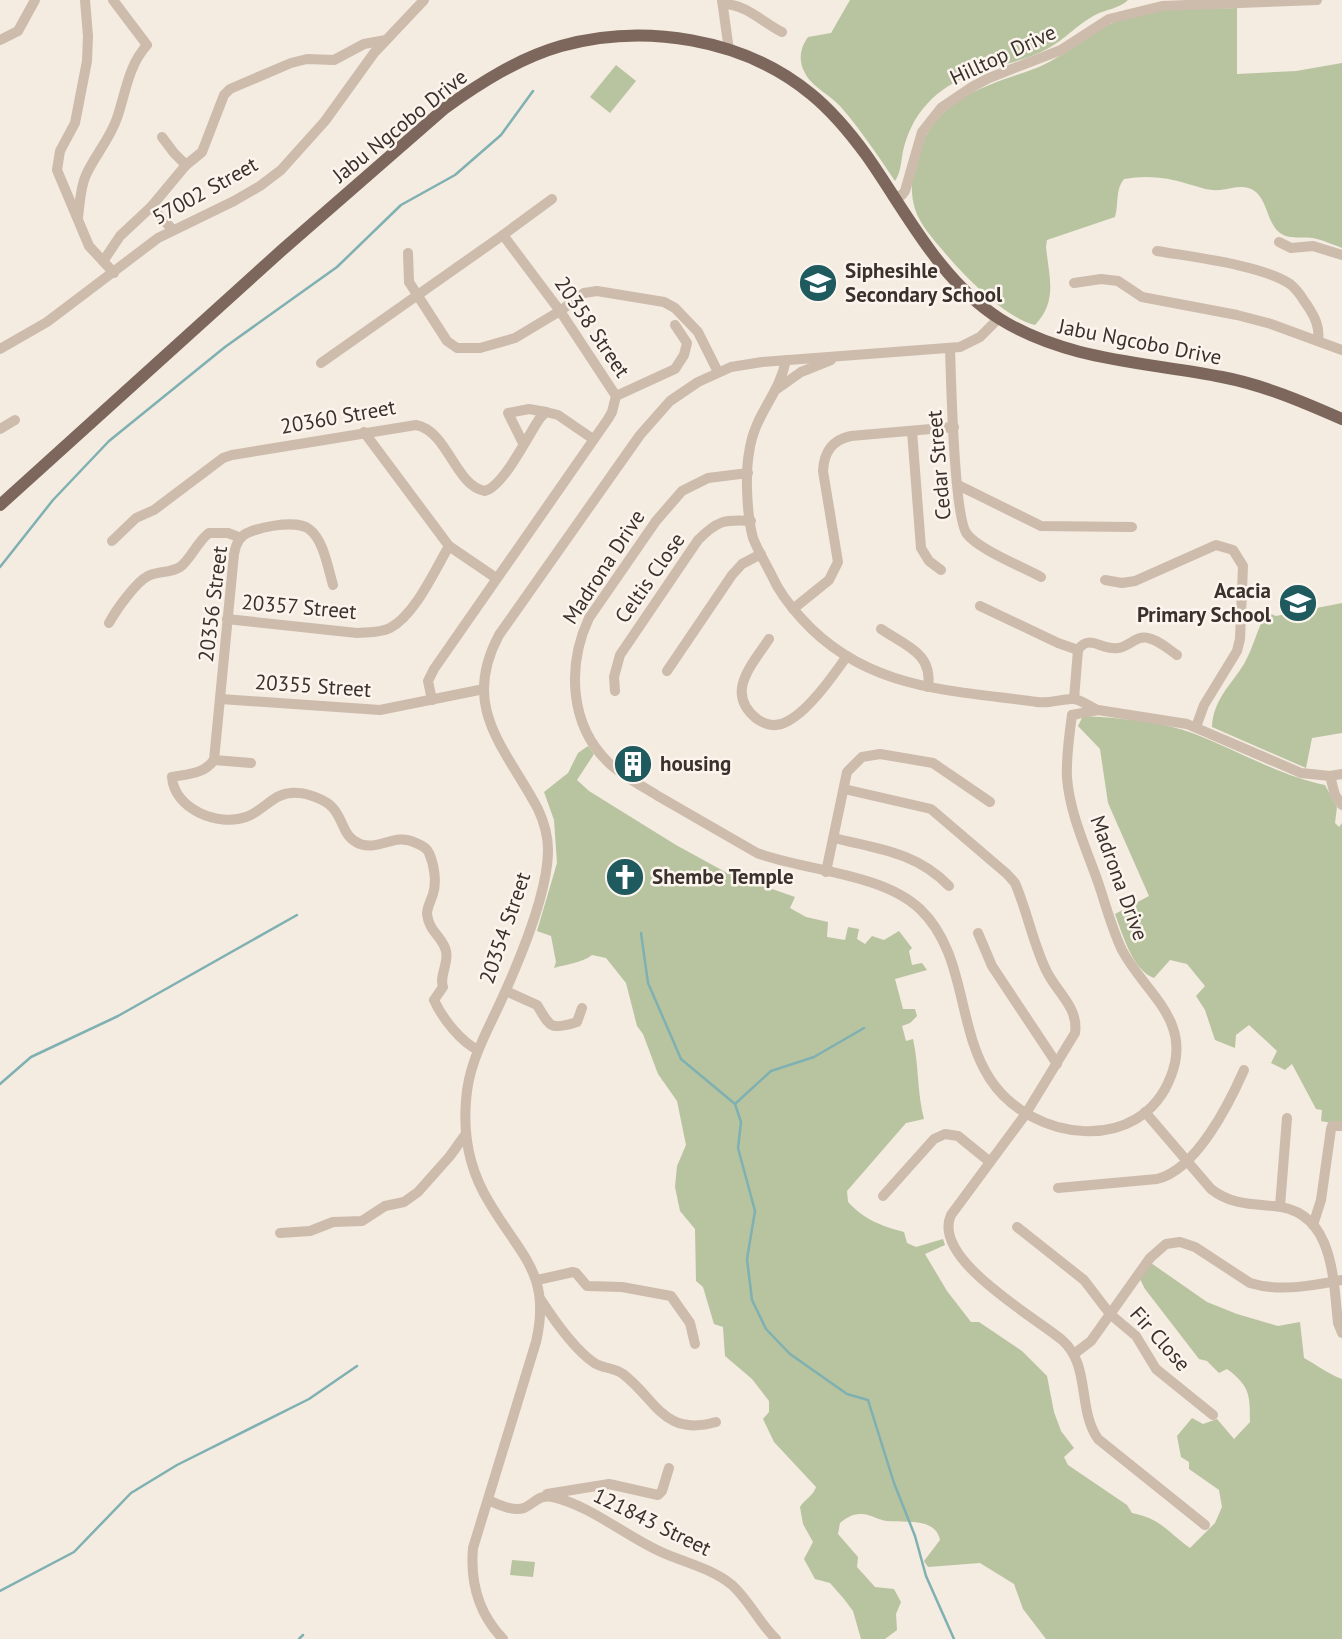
<svg xmlns="http://www.w3.org/2000/svg" width="1342" height="1639" viewBox="0 0 1342 1639" font-family="'PT Sans',sans-serif">
  <rect width="100%" height="100%" fill="#f4ebe1"/>
  <g fill="#b8c4a0">
    <path d="M850,0h278c-9,9 -22,9 -33,15 -17,9 -31,25 -48,34 -40,21 -87,18 -120,55 -12,13 -20,29 -24,47 -2,10 -2,21 -8,30 -17,-25 -34,-51 -55,-75 -10,-11 -29,-20 -35,-33 -7,-12 -5,-25 3,-36l23,-4z"/>
    <path d="M1237,8v66l59,-3 46,-8v185c-8,-3 -17,-7 -25,-9 -13,-4 -25,2 -37,-6 -13,-10 -12,-30 -24,-41 -12,-9 -24,-3 -36,-2 -12,1 -21,-3 -32,-6 -21,-7 -42,-9 -64,-5 -9,11 -5,24 -9,38l-68,23 -1,7c3,30 12,54 -11,78 -28,-6 -72,-50 -90,-72 -11,-13 -25,-28 -30,-44 -12,-39 11,-90 46,-110 24,-15 52,-22 78,-32 28,-12 50,-35 78,-46 38,-15 80,-12 120,-13z"/>
    <path d="M616,65l20,16 -26,32 -20,-16z"/>
    <path d="M1342,603v130l-30,5 -6,30 -94,-41c1,-27 19,-42 32,-63 9,-16 14,-36 22,-52l10,4z"/>
    <path d="M1083,716c36,2 78,5 112,18 44,17 83,41 130,51l12,22 -2,16 4,4 3,-4v302l-21,-4 1,-11 -6,-1 -24,-45 -7,6 -14,-7 6,-12 -28,-26 -13,10 -1,13 -20,-8 -10,-30 -9,-14 9,-10 -18,-22 -17,-4 -16,18c-21,-7 -32,-45 -39,-64l34,-18 -41,-93 -8,-54 -22,-23z"/>
    <path d="M588,746l6,8 -17,26 12,11 87,54 53,29 66,23 -5,11 16,9 22,5 -1,15 18,3 3,-13 11,2 -2,10 8,5 7,-8 12,4 15,-9 13,17 -3,3 3,14 10,-2 5,7 -32,9 8,30h12l2,7 -7,7 -8,3 4,15 7,-2c6,27 4,53 11,80l-18,4 -59,68 1,11c17,18 33,24 56,30l3,11 9,4 27,-8 2,6 -20,9 22,37 24,31h8l43,29 25,25 7,36 7,19 13,17 -10,9 4,8 59,40 5,8c30,6 34,18 58,35l25,-25 7,-16 -3,-17 -30,-21v-7l-8,-5 -4,-21 15,-18 11,6 14,-5 17,20 16,-17c0,-27 0,-36 -23,-53l-8,4 -12,-12 -8,-2 -54,-70 -5,-10 11,-16 56,39 30,12 41,12 22,-4 4,36c13,7 24,16 38,21v260h-296l-23,-30 -9,-25 -34,-21 -52,4 -4,-6 16,-21c-4,-23 -36,-17 -53,-19 -9,-1 -18,-8 -27,-7 -8,0 -14,4 -20,9l-2,11 20,23 -1,10 18,20 19,2 7,13 -5,12 1,16 -12,9h-24l-8,-28 -9,-12 -14,-16 -15,-4 -11,-20 9,-17 -10,-18 -3,-17c4,-7 14,-12 16,-20l-42,-45 -11,-23 6,-7v-11l-17,-22 -27,-23 -2,-29 -9,-3 -11,-37 -7,-6 -1,-52 -15,-18 -5,-24 2,-21 9,-21 -9,-44 -19,-27 -15,-40 -6,-8 -11,-43 -20,-25 -14,-3c-10,8 -25,9 -38,13l2,-6 -5,-26 -14,-5 20,-68 -3,-43 -10,-28 24,-19 10,-20z"/>
    <path d="M512,1560l23,2 -2,15 -23,-2z"/>
  </g>
  <g fill="none" stroke-linecap="round" stroke-linejoin="round">
    <g stroke="#7fb0b2" stroke-width="2.5">
      <path d="M0,567l53,-67 56,-59 116,-94 112,-80 64,-62 54,-30 46,-40 32,-44"/>
      <path d="M641,933l7,50 33,76 54,45 6,18 -3,26 17,63 -8,48 5,41 14,29 24,25 57,40 21,6 26,83 21,53 11,40 28,63"/>
      <path d="M0,1084l31,-27 87,-41 179,-101"/>
      <path d="M736,1103l35,-32 43,-14 50,-29"/>
      <path d="M0,1591l74,-39 57,-59 46,-28 132,-66 48,-33"/>
      <path d="M299,1639l4,-4"/>
    </g>
    <g stroke="#cdbbac" stroke-width="10">
      <path d="M85,0l3,36 -1,25 -12,62 -15,28 -3,19 32,76 25,27"/>
      <path d="M722,0l7,50"/>
      <path d="M723,4c23,0 39,18 59,28"/>
      <path d="M0,40l18,-9 17,-31"/>
      <path d="M162,137l12,16 12,12"/>
      <path d="M893,197l9,-2 3,-4 17,-59 19,-24 31,-21 17,-9 72,-28 48,-31 53,-13 155,-6"/>
      <path d="M151,207l22,23"/>
      <path d="M78,217c2,-14 2,-29 8,-42 9,-20 24,-36 31,-57 9,-26 11,-52 30,-73l-34,-45"/>
      <path d="M503,235l49,-36"/>
      <path d="M1279,242l12,6 22,-2 29,9"/>
      <path d="M1157,251c35,6 105,14 133,33 8,6 12,14 17,21 8,12 13,22 11,36"/>
      <path d="M408,253l1,29 38,59 10,7h23l35,-10 45,-27 24,-18 13,-2 67,11 11,6 23,24 20,40"/>
      <path d="M104,260l16,-24 31,-29 35,-42 16,-13 22,-57 6,-6 61,-26 16,-4 27,1 30,-16 22,-4"/>
      <path d="M1074,283l27,-4 17,2 24,16 95,18 34,9 71,26"/>
      <path d="M950,348c1,30 4,170 17,186 11,15 56,33 74,43"/>
      <path d="M0,349l47,-27 111,-84 76,-37 26,-15 21,-16 44,-49 49,-68 50,-53"/>
      <path d="M786,360c-7,36 -32,54 -37,93 -4,22 -2,63 4,85 5,13 13,26 19,38 7,16 18,30 30,43 64,71 148,71 235,83 13,2 26,-4 37,-3 7,1 17,8 24,11"/>
      <path d="M321,363l182,-128 57,76 56,85 -4,16 -4,7 -174,250 -6,12 4,19"/>
      <path d="M777,389l24,-17 30,-12"/>
      <path d="M616,396l59,-27 9,-14 3,-12 -12,-18"/>
      <path d="M0,429l15,-9"/>
      <path d="M912,431l9,117 8,13 12,9"/>
      <path d="M364,432l85,114 47,32"/>
      <path d="M523,443l-15,-30 21,-4 17,3"/>
      <path d="M748,473l-40,5 -26,13 -26,30 -67,97c-22,47 -20,107 20,145 14,13 33,23 49,33 33,19 66,38 99,57 49,18 125,20 163,56 47,45 36,118 70,170 41,63 151,77 181,-3 22,-56 -27,-84 -49,-126 -10,-21 -16,-44 -23,-65 -12,-35 -29,-70 -32,-107 -1,-21 2,-42 5,-63"/>
      <path d="M958,485l83,41 91,1"/>
      <path d="M112,541l24,-23 18,-8 69,-52 9,-3 184,-30c32,6 39,61 69,66 19,-5 43,-56 55,-73l6,-6 12,3 35,24"/>
      <path d="M1105,580l17,3 13,-2 81,-36 17,5 10,16 -3,73 -3,12 -33,54 -8,22"/>
      <path d="M333,585c-5,-16 -9,-45 -24,-56 -12,-10 -58,-2 -69,9 -3,5 -5,10 -6,16l-20,206c-10,14 -26,14 -42,17 2,32 46,50 74,40 20,-7 27,-26 52,-24 9,0 28,7 34,14 12,12 10,30 28,37 21,7 34,-12 56,-1 5,2 11,5 13,10 5,11 8,29 4,41 -2,7 -6,13 -6,20 2,18 16,23 19,37 3,12 -7,25 -3,36l-9,13c8,18 27,42 44,50"/>
      <path d="M980,606l78,37 20,7"/>
      <path d="M793,609l36,-29 9,-18 -15,-91c1,-19 9,-31 28,-35l103,-9"/>
      <path d="M227,619l130,14c11,-1 23,0 33,-5 25,-13 45,-58 59,-82"/>
      <path d="M109,623c7,-13 27,-41 39,-47 10,-5 23,-3 32,-9 10,-7 17,-25 29,-34h19l13,5"/>
      <path d="M881,629c25,17 52,24 47,58"/>
      <path d="M769,639c-17,26 -45,54 -12,80 10,7 21,8 31,2 21,-11 45,-45 59,-65"/>
      <path d="M667,671l65,-96 10,-11 19,-10"/>
      <path d="M615,691l-1,-14 6,-22 78,-115c19,-19 26,-21 53,-19"/>
      <path d="M221,699l159,11 104,-21"/>
      <path d="M1074,699l4,-49c11,-17 24,1 40,-2 11,-1 18,-13 30,-10 11,2 20,11 29,17"/>
      <path d="M1072,715l26,-5 89,14 114,49 29,3 12,-2"/>
      <path d="M214,760l37,3"/>
      <path d="M1330,776l5,19 7,10"/>
      <path d="M844,789l87,20 76,65 8,9c12,28 18,60 31,87 10,22 33,37 29,63l-50,82 -74,100c-20,44 84,102 111,125 29,25 15,69 36,99l107,86"/>
      <path d="M834,838c44,11 82,14 115,48"/>
      <path d="M826,872l21,-100 15,-15 18,-3 53,9 57,39"/>
      <path d="M978,933l14,33 65,98"/>
      <path d="M506,991l31,14c13,21 12,26 40,17l5,-14"/>
      <path d="M1145,1112l66,77c19,15 38,15 62,17 61,4 60,72 65,117l4,10"/>
      <path d="M1058,1188l99,-9c39,-9 72,-75 87,-109"/>
      <path d="M883,1196l51,-57 11,-5 13,2 32,26"/>
      <path d="M1280,1206l7,-88"/>
      <path d="M1313,1225l8,-25 10,-71 1,-3h9"/>
      <path d="M1017,1227l67,53 26,34 26,22 20,33 57,46"/>
      <path d="M280,1233l30,-2 23,-9 29,-1 23,-15 19,-4 14,-10 32,-36 15,-21"/>
      <path d="M537,1280l36,-8 3,1 11,13 35,1 49,9 19,27 5,21"/>
      <path d="M541,1300c13,20 32,48 52,62 9,7 21,5 30,12 34,26 40,63 93,48"/>
      <path d="M1074,1354l17,-13 59,-83 16,-14 14,-2 15,5 55,36c29,9 62,3 92,-3"/>
      <path d="M547,1494l62,-10 49,11 4,-4 7,-23"/>
      <path d="M488,1500c10,4 25,12 36,8 11,-5 15,-14 29,-11 38,9 71,38 106,54 23,11 53,17 73,34 17,15 27,38 44,54"/>
      <path d="M503,1639c-25,-26 -33,-56 -30,-91l63,-206c16,-68 -16,-87 -47,-140 -19,-31 -26,-65 -23,-101 2,-40 24,-74 39,-109 17,-38 43,-102 43,-142 0,-15 -4,-28 -10,-41 -33,-62 -78,-101 -39,-174l141,-200 30,-34 28,-19 33,-15 31,-5 198,-15 20,-10 19,-19"/>
    </g>
    <path stroke="#7d675c" stroke-width="12" d="M0,505l281,-254 164,-143c35,-25 74,-50 116,-62 83,-23 182,-8 250,48 21,17 40,40 56,62 40,57 73,125 133,163 67,42 147,43 222,58 42,8 81,25 120,42"/>
  </g>
  <defs>
    <g id="school-disc" transform="scale(2.0125)"><circle r="9.5" fill="#1f5a5e" stroke="#fbf5ee"/><path d="M0-5L7-2L0 1L-7-2ZM-4 1L0 2.5L4 1V4Q0 6-4 4Z" fill="#fff"/></g>
    <g id="building-disc" transform="scale(2.0125)"><circle r="9.5" fill="#1f5a5e" stroke="#fbf5ee"/><path d="M-4-6H4V6H1V3H-1V6H-4ZM-2.5-4.3h1.7v1.8h-1.7ZM.8-4.3h1.7v1.8H.8ZM-2.5-1h1.7V.8h-1.7ZM.8-1h1.7V.8H.8Z" fill="#fff"/></g>
    <g id="church-disc" transform="scale(2.0125)"><circle r="9.5" fill="#1f5a5e" stroke="#fbf5ee"/><path d="M-1.2-6h2.4v3.5h3.3v2.4h-3.3V6h-2.4V-.1h-3.3v-2.4h3.3Z" fill="#fff"/></g>
  </defs>
  <g fill-rule="evenodd">
    <use href="#school-disc" x="818" y="283"/>
    <use href="#school-disc" x="1298" y="603"/>
    <use href="#building-disc" x="633" y="764"/>
    <use href="#church-disc" x="625" y="877"/>
  </g>
  <g text-anchor="middle" stroke-width="5" stroke-linejoin="round" paint-order="stroke">
    <g font-size="21" fill="#3b302b" stroke="#fbf5ee">
      <text transform="translate(1003 55) rotate(-25)" y="7">Hilltop Drive</text>
      <text transform="translate(400 126) rotate(-39)" y="7">Jabu Ngcobo Drive</text>
      <text transform="translate(205 191) rotate(-29)" y="7">57002 Street</text>
      <text transform="translate(592 327) rotate(56)" y="7">20358 Street</text>
      <text transform="translate(1140 342) rotate(11)" y="7">Jabu Ngcobo Drive</text>
      <text transform="translate(338 417) rotate(-10)" y="7">20360 Street</text>
      <text transform="translate(939 465) rotate(-95)" y="7">Cedar Street</text>
      <text transform="translate(604 567) rotate(-57)" y="7">Madrona Drive</text>
      <text transform="translate(650 578) rotate(-55)" y="7">Celtis Close</text>
      <text transform="translate(213 604) rotate(-83)" y="7">20356 Street</text>
      <text transform="translate(299 607) rotate(5)" y="7">20357 Street</text>
      <text transform="translate(313 686) rotate(4)" y="7">20355 Street</text>
      <text transform="translate(1119 878) rotate(70)" y="7">Madrona Drive</text>
      <text transform="translate(505 928) rotate(-71)" y="7">20354 Street</text>
      <text transform="translate(1160 1339) rotate(48)" y="7">Fir Close</text>
      <text transform="translate(652 1522) rotate(26)" y="7">121843 Street</text>
    </g>
    <g font-size="21" font-weight="bold" fill="#3b302b" stroke="#fbf5ee" text-anchor="start">
      <text x="845" y="278">Siphesihle<tspan x="845" dy="24">Secondary School</tspan></text>
      <text x="1271" y="598" text-anchor="end">Acacia<tspan x="1271" dy="24">Primary School</tspan></text>
      <text x="660" y="771">housing</text>
      <text x="652" y="884">Shembe Temple</text>
    </g>
  </g>
</svg>
